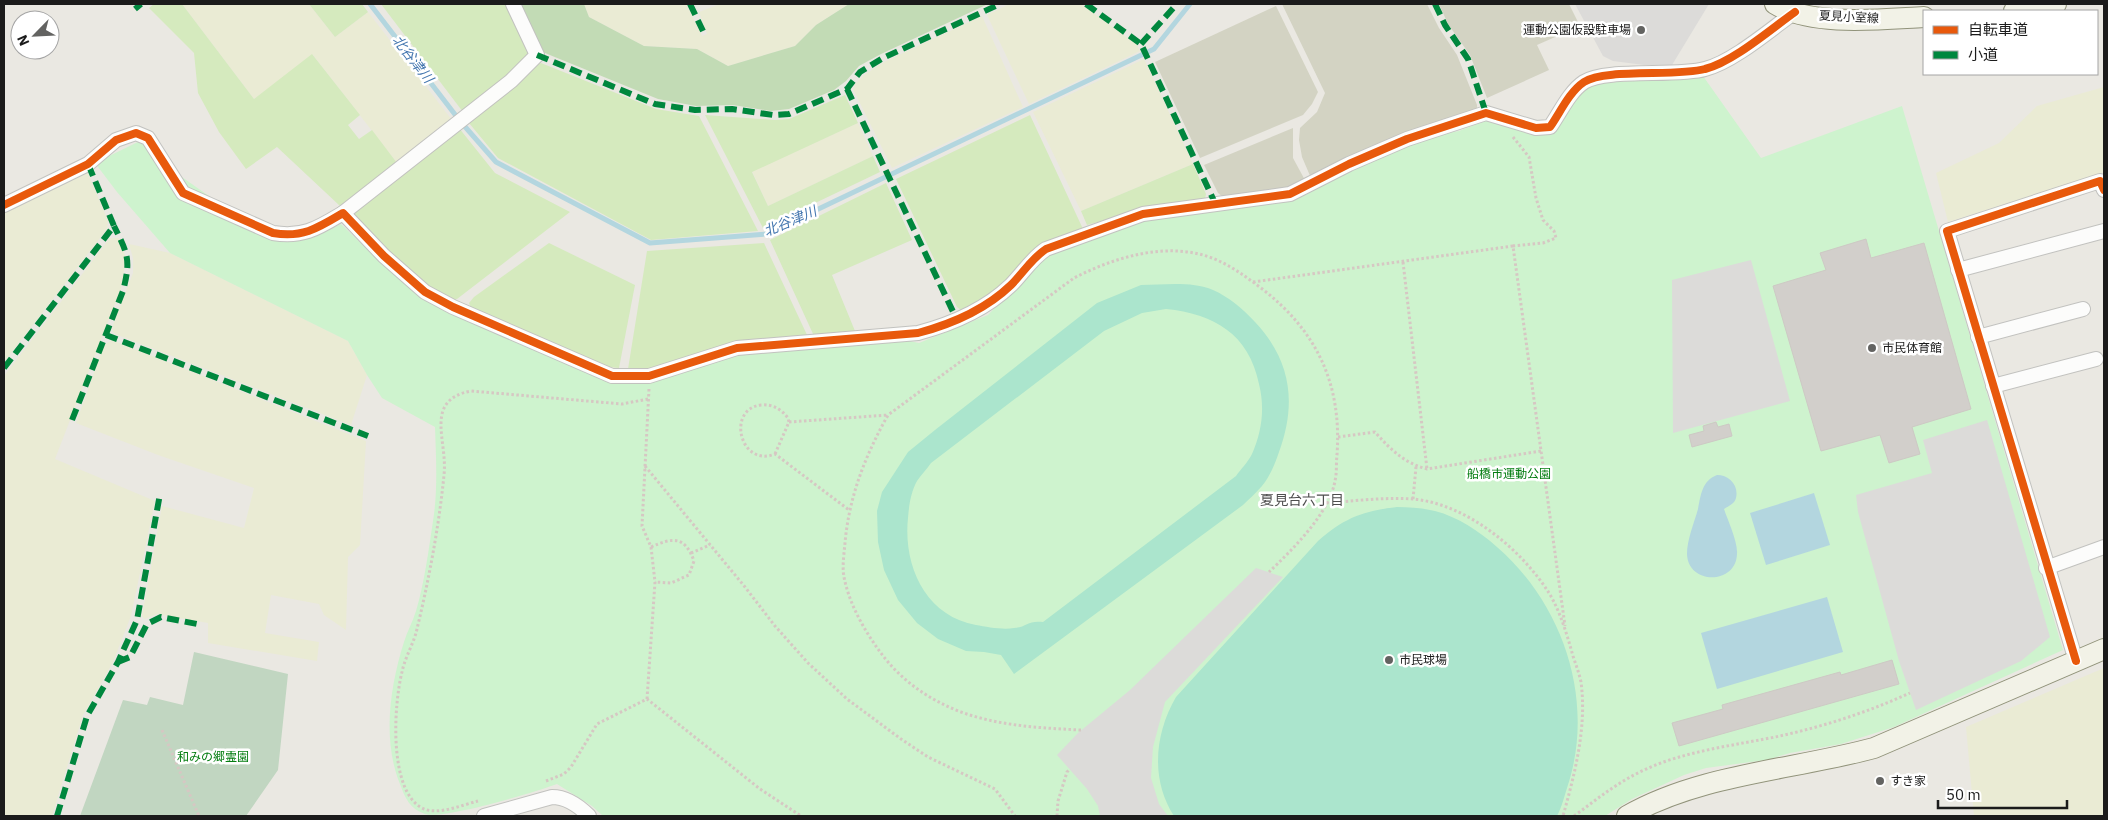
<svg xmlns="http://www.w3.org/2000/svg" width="2108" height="820" viewBox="0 0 2108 820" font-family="'IBM Plex Sans','Noto Sans JP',sans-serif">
  <rect width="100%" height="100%" fill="#eae8e2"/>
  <g fill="#d3d3c3">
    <path d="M1282,4h145l12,24 18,27 20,50v6l-166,67 -9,-21 -3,-17 1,-12 17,-16 8,-19z"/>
    <path d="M1439,4h130l11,22 -43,19 12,25 -62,28 -17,-43 -22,-31z"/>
    <path d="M1276,6l42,86 -6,12 -9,11 -103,43 -45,-96z"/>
    <path d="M1293,128v30l13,24 -19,7 -64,8 -5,-4 -14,-28z"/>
  </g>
  <g fill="#eaebd4">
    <path d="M182,4h127l26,33 33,-25 84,108 -55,43 -84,-108 -59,44z"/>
    <path d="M584,4h102l16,32 5,-2 -8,-22 21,-8h129l-33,21 -21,21 -67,20 -31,-17 -53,-3 -55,-29z"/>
    <path d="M1009,4h72l55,40 4,7 -111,53 -42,-89z"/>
    <path d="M982,16l41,91 -131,61 -39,-79 3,-6 8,-8 22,-14z"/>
    <path d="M1144,59l49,105 -112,47 -48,-99z"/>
    <path d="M2104,87v86l-156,49 -12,-49 63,-30 38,-37z"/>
    <path d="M858,123l15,33 -105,50 -16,-35z"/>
    <path d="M87,171l21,50 -1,8 -103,133v-153z"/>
    <path d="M110,238h9l7,20 -5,30 -66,171 100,42 -24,115 -18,46 -30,53 -31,101h-48v-440z"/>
    <path d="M129,244l41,9 178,88 19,34 -16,50 -236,-91 -3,-4 1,-5 20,-52v-15z"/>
    <path d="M112,340l254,101 -6,104 -12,12 -2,73 -22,-15 -5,-11 -48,-9 -6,38 54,9 -2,19 -109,-18v-20l-51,-9 -12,5 -3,-3 20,-110 82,22 10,-40 -96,-33 -82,-32 28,-78z"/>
    <path d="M2104,668v148h-130l-8,-89z"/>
  </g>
  <g fill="#d5eabe">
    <path d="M154,4h28l72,95 58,-45 48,61 -12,10 11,14 13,-9 25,33 -57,43 -63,-59 -31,22 -27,-37 -21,-39 -4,-40 -45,-45z"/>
    <path d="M309,4h53l6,8 -33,25z"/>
    <path d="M381,4h126l23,47 -1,6 -66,55z"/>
    <path d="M541,63l115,46 43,7 59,115 -107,9 -153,-82 -29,-35v-4l66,-53z"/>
    <path d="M845,95l13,28 -106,49 16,34 105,-50 7,16 -117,56 -58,-113 70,5 14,-1z"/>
    <path d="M1030,115l53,114 -60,34 -39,39 -22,9 -5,-4 -61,-128z"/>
    <path d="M459,128l36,45 75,39 -113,87 -7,1 -38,-24 -59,-59v-8z"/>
    <path d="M1193,164l13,30 -1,5 -61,10 -57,16 -6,-14z"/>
    <path d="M886,183l26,57 -80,35 23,56 -41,5 -44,-96z"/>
    <path d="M549,243l86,42 -16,83 -11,-1 -137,-59 -2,-5 5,-6z"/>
    <path d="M764,243l44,94 -69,6 -102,29 -9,-3 19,-118z"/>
  </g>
  <path fill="#c2dbb5" d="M518,4h66l5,13 55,29 53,3 31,17 67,-20 21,-21 33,-21h139l-107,50 -22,12 -13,15 -12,9 -45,19 -18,2 -38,-6 -37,1 -38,-7 -118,-48z"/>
  <path fill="#c1d6c1" d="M194,652l94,22 -10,96 -32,46h-166l43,-116 24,5 3,-8 33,8z"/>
  <path fill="#cef3ce" d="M1703,76l58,82 141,-52 161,544 -169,77 -53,17 -51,9 -24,7 -60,8 -22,7 -52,24 -27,17h-1002l-11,-10 -35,-22c-21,8 -114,36 -132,30 -15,-5 -20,-16 -25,-30 -18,-44 -10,-98 4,-142 3,-10 9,-21 12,-31 8,-26 13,-63 17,-90 5,-31 3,-63 2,-94l-53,-29 -15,-23 -19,-34 -178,-88 -53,-61 -22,-29 51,-25 26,32 85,60 23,11 32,-3 29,-14 32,31 41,34 37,24 166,71h21l101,-30 160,-15 20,4 69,-28 55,-58 82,-31 26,-7 116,-15 162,-68 30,-5 26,-10 20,1 24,10 39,-23 21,-25z"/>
  <g fill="#abe5cd" fill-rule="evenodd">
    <path d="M1141,285c22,0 51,-4 72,5 16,7 30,19 42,32 36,38 42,81 24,130 -4,12 -9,24 -17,34 -6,7 -13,13 -19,19l-229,169 -13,-19 -17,-3 -18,-1 -28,-12 -21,-16 -19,-23 -14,-30 -6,-28 -1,-31 5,-19 26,-40 27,-22 162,-127zM1166,309c48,5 83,25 93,75 6,24 3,47 -7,70 -4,8 -11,15 -16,22l-193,146c-15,-2 -16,5 -29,6 -11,2 -27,-1 -38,-3 -51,-9 -73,-60 -68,-107 1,-13 3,-26 9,-37 4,-6 10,-12 14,-18l173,-132 38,-18z"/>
    <path d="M1397,507c13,0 25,1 38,4 23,6 44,20 62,36 67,58 99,155 70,241 -3,9 -5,19 -10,28h-383c-24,-37 -19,-83 2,-119l142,-156c26,-23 45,-30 79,-34z"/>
  </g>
  <g fill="#dcdbd9">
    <path d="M1575,4h134l-37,61h-28l-31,-4 -10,-5z"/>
    <path d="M1751,260l39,141 -117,32 -1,-153z"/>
    <path d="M1987,420l63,217 -29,24 -105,49 -17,-49 -41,-149 -2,-17 76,-22 -9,-33z"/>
    <path d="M1256,568l27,9 -118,125 -12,45 -2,31 8,26 9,12h-68l-2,-10 -11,-17 -30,-34 21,-22 52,-43z"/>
  </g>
  <g fill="#b3d6df">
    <path d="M1717,475c12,0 22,10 19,23 -1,5 -7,8 -12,11 4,12 14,33 13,45 -1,31 -49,31 -50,0 0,-14 7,-31 11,-45 3,-15 4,-28 19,-34z"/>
    <path d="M1814,493l16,52 -64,20 -16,-52z"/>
    <path d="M1827,597l16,55 -126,37 -16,-56z"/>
  </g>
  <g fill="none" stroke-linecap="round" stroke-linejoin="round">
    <path stroke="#b3d6df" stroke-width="5" d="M370,4l90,117 36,41 154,81 116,-9 388,-185 36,-45"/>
  </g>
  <g fill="#d2cfcb" stroke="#cdc9c4">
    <path d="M1866,239l5,19 53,-15 47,166 -59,18 8,27 -31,9 -9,-28 -59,16 -48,-165 53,-16 -6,-17z"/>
    <path d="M1716,422l2,5 11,-3 3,12 -40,11 -3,-12 15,-4 -1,-5z"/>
    <path d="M1892,660l7,24 -220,62 -7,-23 51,-14 -1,-4 118,-33 1,3z"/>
  </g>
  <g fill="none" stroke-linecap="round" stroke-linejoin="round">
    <g stroke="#c2c2bf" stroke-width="16">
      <g id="street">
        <path d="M4,205l84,-41 28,-24 20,-7 12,5 35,55 90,40c30,5 45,-5 70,-20l41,43 41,36 28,15 159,69h37l88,-28 181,-15c34,-9 67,-23 93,-48 12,-12 21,-27 35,-36l97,-35 147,-20 59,-30 58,-25 79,-26 50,15 14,-1c10,-14 19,-35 34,-45 21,-14 93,-5 121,-13 28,-7 66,-40 90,-57"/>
        <path d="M343,213l168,-132 26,-26 -24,-51"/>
        <path d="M1958,270l146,-39"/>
        <path d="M1978,337l105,-28"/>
        <path d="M1993,386l103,-27"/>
        <path d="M2046,568l58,-21"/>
        <path d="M2076,661l-129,-430 153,-50 4,9"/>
        <path d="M484,816l68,-19c15,0 27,9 37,19"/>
      </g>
    </g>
    <g stroke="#91937a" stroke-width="22">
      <g id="secondary">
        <path d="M1775,4c37,23 107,15 149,13"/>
        <path d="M2014,11l42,-7"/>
        <path d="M1627,816c73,-42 166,-46 247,-68l230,-99"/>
      </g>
    </g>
    <g stroke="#d6c7c3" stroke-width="3" stroke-dasharray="2.5 2.5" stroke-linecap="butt">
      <path d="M1513,137l16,20 7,41 7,22 11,11 2,7 -13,5 -30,3"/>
      <path d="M1403,262l24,207"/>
      <path d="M1253,282l260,-36 52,380"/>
      <path d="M789,422l99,-7"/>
      <path d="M1338,437l37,-5c15,17 29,31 52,37l114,-18"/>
      <path d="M775,454l14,-32 -1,-4c-7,-9 -15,-14 -27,-13 -35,4 -21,63 14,49l74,56"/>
      <path d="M645,466l100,121 30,39 33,37 39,36 54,40 27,18 67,32 20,27"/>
      <path d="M1413,499l3,-32"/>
      <path d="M1326,503c28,-2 58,-6 87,-4 54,5 108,50 136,94 12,20 18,42 24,63 3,9 6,17 8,26 6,45 -6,91 -18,134"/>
      <path d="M651,547c22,-10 34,-11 43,14l-5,14 -18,8 -16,-1"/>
      <path d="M691,553l19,-8"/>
      <path d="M647,699l8,-117 -4,-35 -9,-21 7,-137"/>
      <path d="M162,730l37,86"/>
      <path d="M1081,730c-41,-2 -81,-4 -120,-18 -34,-13 -62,-33 -83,-63 -15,-21 -29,-46 -34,-72 -2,-10 0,-23 1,-34 4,-46 20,-87 43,-128l186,-137c41,-21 93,-37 138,-20 18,7 33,18 49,30 56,43 81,96 76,167 -1,8 0,18 -2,26 -6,33 -43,69 -66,91"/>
      <path d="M546,781l18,-7 7,-7 26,-43 50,-25 113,90 41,27"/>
      <path d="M478,801c-16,4 -41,15 -56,7 -34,-18 -28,-105 -20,-136 3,-15 12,-29 15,-43 12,-50 22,-103 27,-154 4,-34 -21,-75 27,-84l151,13 26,-5"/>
      <path d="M1057,816l1,-15 9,-29 3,-3"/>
      <path d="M1574,816c23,-17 44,-34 70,-46 40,-19 93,-25 136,-34 45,-10 88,-24 130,-43"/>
    </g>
    <use href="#street" stroke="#fcfcfb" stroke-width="14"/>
    <use href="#secondary" stroke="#f2f2e7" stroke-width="20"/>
    <g stroke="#00873e" stroke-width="6" stroke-dasharray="12 6" stroke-linecap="butt">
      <path d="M690,4l13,27"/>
      <path d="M1086,4l55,40 74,159"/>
      <path d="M1435,4l10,21 23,34 18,54"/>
      <path d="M135,9l6,-5"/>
      <path d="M1141,44l36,-40"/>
      <path d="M537,55l118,49 40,6 37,-1 41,6 16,-1 58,-25 13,-17 23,-14 117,-54"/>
      <path d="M847,89l110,231"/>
      <path d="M106,335l262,101"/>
      <path d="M4,368l110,-142 -26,-62"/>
      <path d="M72,420l51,-129c8,-31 5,-37 -9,-65"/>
      <path d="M118,662l12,-5 17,-33 14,-7 36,7"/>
      <path d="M57,816l30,-100 31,-54 19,-42 23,-126"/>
    </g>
    <g stroke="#fff" stroke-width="11">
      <g id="cycleway">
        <path d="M4,205l84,-41 28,-24 20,-7 12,5 35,55 90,40c30,5 45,-5 70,-20l41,43 41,36 28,15 159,69h37l88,-28 181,-15c34,-9 67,-23 93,-48 12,-12 21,-27 35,-36l97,-35 147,-20 59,-30 58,-25 79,-26 50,15 14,-1c10,-14 19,-35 34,-45 21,-14 93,-5 121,-13 28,-7 66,-40 90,-57"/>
        <path d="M2076,661l-129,-430 153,-50 4,9"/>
      </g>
    </g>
    <use href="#cycleway" stroke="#e8590c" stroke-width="8"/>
  </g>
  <g fill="#636361" stroke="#fff" stroke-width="2">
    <circle cx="1641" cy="30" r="5"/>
    <circle cx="1872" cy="348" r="5"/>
    <circle cx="1389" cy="660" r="5"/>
    <circle cx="1880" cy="781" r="5"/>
  </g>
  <g text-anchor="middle" stroke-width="5" stroke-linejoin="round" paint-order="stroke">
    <g font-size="12" fill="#1b1b1b" stroke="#fff">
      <text transform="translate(1849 17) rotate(3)" y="4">夏見小室線</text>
    </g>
    <g font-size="12" fill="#1b1b1b" stroke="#fff" text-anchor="start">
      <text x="1631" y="34" text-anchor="end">運動公園仮設駐車場</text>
      <text x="1882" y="352">市民体育館</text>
      <text x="1399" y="664">市民球場</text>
      <text x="1890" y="785">すき家</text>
    </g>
    <g font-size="12" fill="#047d11" stroke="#fff">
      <text x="1509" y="478">船橋市運動公園</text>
      <text x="213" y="761">和みの郷霊園</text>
    </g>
    <g font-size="14" font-style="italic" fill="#4376af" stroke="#fff">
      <text transform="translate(413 59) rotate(52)" y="5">北谷津川</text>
      <text transform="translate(790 221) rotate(-23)" y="5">北谷津川</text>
    </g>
    <g font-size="14" fill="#4e4e4e" stroke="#fff">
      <text x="1302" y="505">夏見台六丁目</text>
    </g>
  </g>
  <rect width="2108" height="820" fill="none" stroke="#1b1b1b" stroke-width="10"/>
  <rect x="1923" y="10" width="175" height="65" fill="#ffffff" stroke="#a4a4a4"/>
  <rect x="1933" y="26" width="25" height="8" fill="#e8590c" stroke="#a4a4a4"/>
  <text x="1968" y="35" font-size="15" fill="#1b1b1b">自転車道</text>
  <rect x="1933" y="51" width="25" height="8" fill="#00873e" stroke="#a4a4a4"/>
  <text x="1968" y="60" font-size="15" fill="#1b1b1b">小道</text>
  <g transform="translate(35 35) rotate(246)"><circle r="24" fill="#ffffff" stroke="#a4a4a4"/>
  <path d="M0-4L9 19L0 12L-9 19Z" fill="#636361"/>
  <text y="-8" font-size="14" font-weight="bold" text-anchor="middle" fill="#1b1b1b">N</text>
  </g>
  <path d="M1938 800v8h129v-8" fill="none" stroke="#1b1b1b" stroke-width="2.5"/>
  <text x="1946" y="800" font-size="15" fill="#1b1b1b" stroke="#ffffff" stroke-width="4" paint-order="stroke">50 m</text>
</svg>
